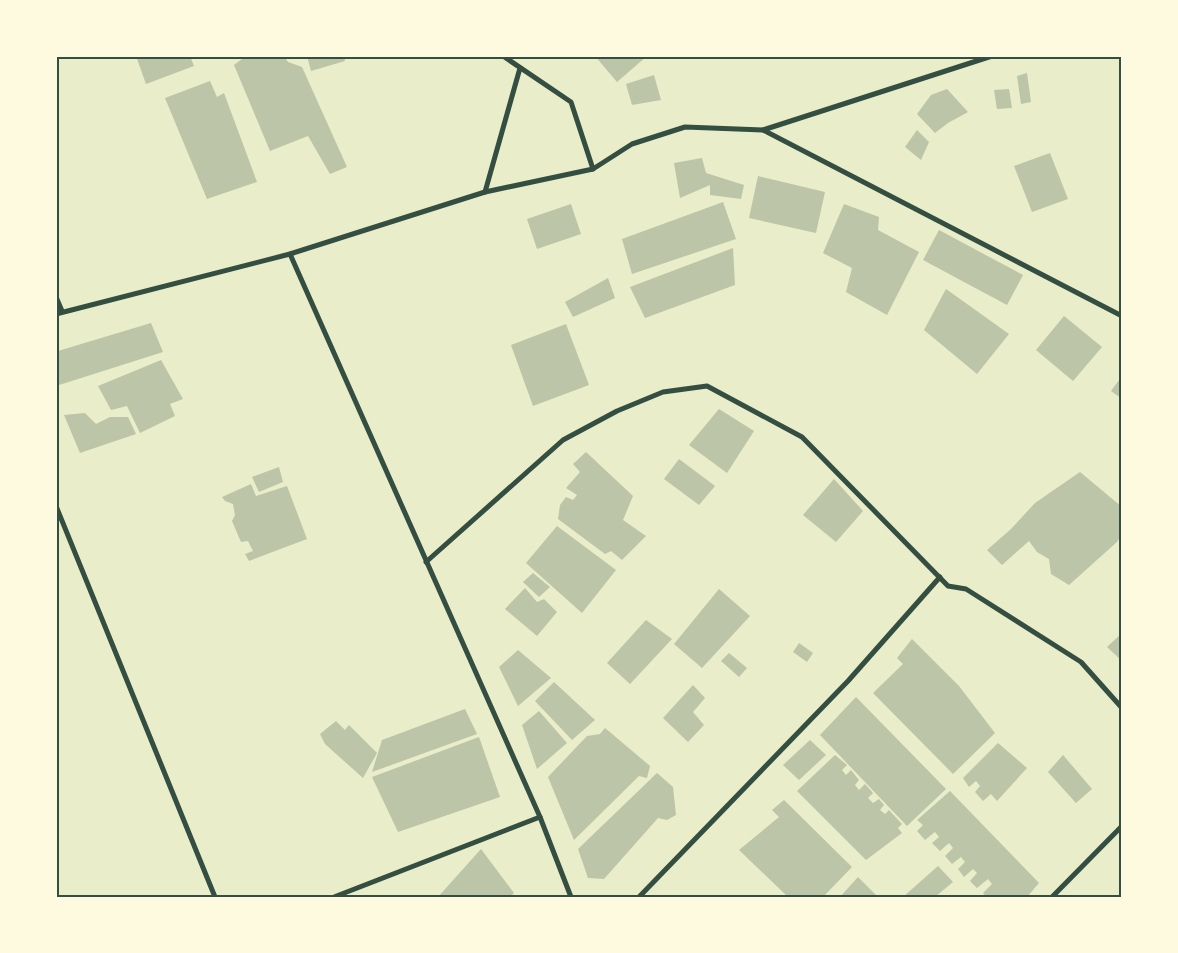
<svg xmlns="http://www.w3.org/2000/svg" width="1178" height="953" viewBox="0 0 1178 953" font-family="'Zilla Slab',serif">
  <rect width="100%" height="100%" fill="#e9edc9"/>
  <g fill="#bcc5a7">
    <path d="M136,56h54l4,10 -48,18z"/>
    <path d="M246,56h38l4,6 14,5 45,100 -17,7 -22,-38 -38,15 -36,-86z"/>
    <path d="M307,56h37l1,5 -34,10z"/>
    <path d="M595,56h52l-30,26z"/>
    <path d="M1027,73l4,29 -10,2 -4,-28z"/>
    <path d="M654,75l7,25 -29,5 -6,-21z"/>
    <path d="M210,81l7,16 7,-4 33,89 -50,17 -42,-101z"/>
    <path d="M947,89l21,23 -20,11 -13,10 -18,-19 14,-19z"/>
    <path d="M1009,89l3,19 -15,1 -3,-19z"/>
    <path d="M917,130l12,12 -8,18 -16,-13z"/>
    <path d="M1050,153l18,46 -36,13 -18,-46z"/>
    <path d="M702,158l4,15 38,12 -3,14 -31,-4v-10l-30,13 -6,-35z"/>
    <path d="M758,176l67,16 -9,41 -67,-15z"/>
    <path d="M723,202l13,37 -104,35 -10,-35z"/>
    <path d="M571,204l10,30 -44,15 -10,-30z"/>
    <path d="M844,204l35,13 -1,13 41,22 -32,63 -41,-23 6,-24 -29,-15z"/>
    <path d="M939,230l84,45 -16,30 -84,-45z"/>
    <path d="M733,248l2,37 -90,33 -15,-31z"/>
    <path d="M608,278l7,20 -42,19 -8,-15z"/>
    <path d="M946,289l63,45 -32,40 -53,-44z"/>
    <path d="M1064,316l38,31 -29,34 -37,-31z"/>
    <path d="M151,323l12,29 -107,34v-24l2,-11z"/>
    <path d="M566,324l23,61 -56,21 -22,-61z"/>
    <path d="M161,360l22,39 -13,5 5,12 -35,17 -13,-27 -16,4 -13,-24z"/>
    <path d="M1122,376v23l-11,-8z"/>
    <path d="M719,409l35,22 -27,42 -38,-28z"/>
    <path d="M85,413l11,11 14,-7h18l8,17 -56,19 -16,-38z"/>
    <path d="M586,452l47,44 -10,24 23,16 -24,24 -11,-9 -6,3 -47,-35 2,-14 6,-8 7,3 4,-5 -11,-7 14,-16 -7,-8z"/>
    <path d="M679,459l36,27 -16,19 -35,-26z"/>
    <path d="M279,467l4,15 -24,10 -7,-15z"/>
    <path d="M1080,472l42,35v27l-5,8 -48,43 -18,-11 -2,-15 -12,-7 -8,-11 -27,24 -15,-15 24,-21 24,-26z"/>
    <path d="M834,479l29,32 -27,31 -33,-27z"/>
    <path d="M251,484l5,12 31,-10 20,53 -58,22 -4,-7 8,-3 -5,-10 -7,1 -9,-21 3,-6 -2,-11 -8,-3 -3,-4z"/>
    <path d="M557,526l59,44 -34,43 -56,-50z"/>
    <path d="M533,573l17,14 -11,10 -16,-15z"/>
    <path d="M525,588l12,14 7,-3 13,13 -20,24 -32,-27z"/>
    <path d="M719,589l31,27 -48,52 -28,-24z"/>
    <path d="M646,620l26,19 -42,45 -23,-21z"/>
    <path d="M1122,633v28l-15,-14z"/>
    <path d="M912,639l47,47 36,47 -42,41 -80,-81 30,-29 -6,-6z"/>
    <path d="M799,643l14,10 -6,9 -14,-10z"/>
    <path d="M518,650l33,28 -33,28 -19,-39z"/>
    <path d="M729,653l18,15 -8,9 -18,-16z"/>
    <path d="M554,682l41,38 -23,20 -37,-39z"/>
    <path d="M693,685l12,13 -12,14 11,13 -16,17 -25,-24z"/>
    <path d="M856,697l90,92 -39,37 -87,-91z"/>
    <path d="M465,709l12,25 -105,38 10,-32z"/>
    <path d="M539,711l28,32 -30,26 -15,-44z"/>
    <path d="M336,721l9,9 4,-5 28,28 -14,25 -38,-34 -5,-10z"/>
    <path d="M605,728l45,38 -3,12 -8,-2 -65,64 -26,-63 39,-41 13,-2z"/>
    <path d="M479,737l21,60 -102,35 -26,-55z"/>
    <path d="M810,740l16,15 -27,25 -16,-15z"/>
    <path d="M998,743l29,25 -30,33 -6,-7 -8,7 -8,-9 5,-6 -4,-5 -7,6 -6,-9z"/>
    <path d="M835,755l12,10 -5,5 4,5 5,-5 8,10 -4,5 4,5 6,-6 8,9 -5,5 5,5 6,-4 5,6 -4,5 5,4 4,-4 13,14 -4,4 4,5 -36,27 -69,-69z"/>
    <path d="M1063,755l29,34 -16,14 -28,-31z"/>
    <path d="M657,773l16,14 3,28 -9,5 -9,-2 -54,61 -16,-1 -10,-29z"/>
    <path d="M950,791l89,92 -12,14h-24l-1,-2 -2,2h-14l-3,-4 9,-9 -4,-5 -11,9 -7,-7 7,-8 -4,-4 -9,8 -6,-8 7,-7 -4,-5 -9,7 -7,-8 8,-8 -4,-5 -9,8 -8,-8 7,-6 -4,-5 -10,8 -8,-9 6,-6 -6,-5z"/>
    <path d="M784,800l68,67 -29,30h-35l-49,-47 40,-33 -7,-7z"/>
    <path d="M481,849l33,44 -4,4h-72z"/>
    <path d="M938,866l15,16 -18,15h-32z"/>
    <path d="M858,877l17,17 4,3h-39z"/>
  </g>
  <g fill="none" stroke-linecap="round" stroke-linejoin="round">
    <g stroke="#344e41" stroke-width="5">
      <path d="M503,56l68,46 22,67"/>
      <path d="M763,130l359,186"/>
      <path d="M485,192l35,-124"/>
      <path d="M290,254l250,563 31,80"/>
      <path d="M56,297l6,14"/>
      <path d="M56,314l234,-60 195,-62 108,-23 39,-25 53,-17 78,3 229,-74"/>
      <path d="M56,506l159,391"/>
      <path d="M426,562l137,-122 54,-29 46,-19 44,-6 95,51 146,149 18,3 115,73 41,46"/>
      <path d="M334,897l206,-80"/>
      <path d="M639,897l209,-216 92,-104"/>
      <path d="M1052,897l70,-71"/>
    </g>
  </g>
  <rect width="1178" height="953" fill="none" stroke="#fefae0" stroke-width="115"/>
  <rect x="58" y="58" width="1062" height="838" fill="none" stroke="#344e41" stroke-width="2"/>
</svg>
